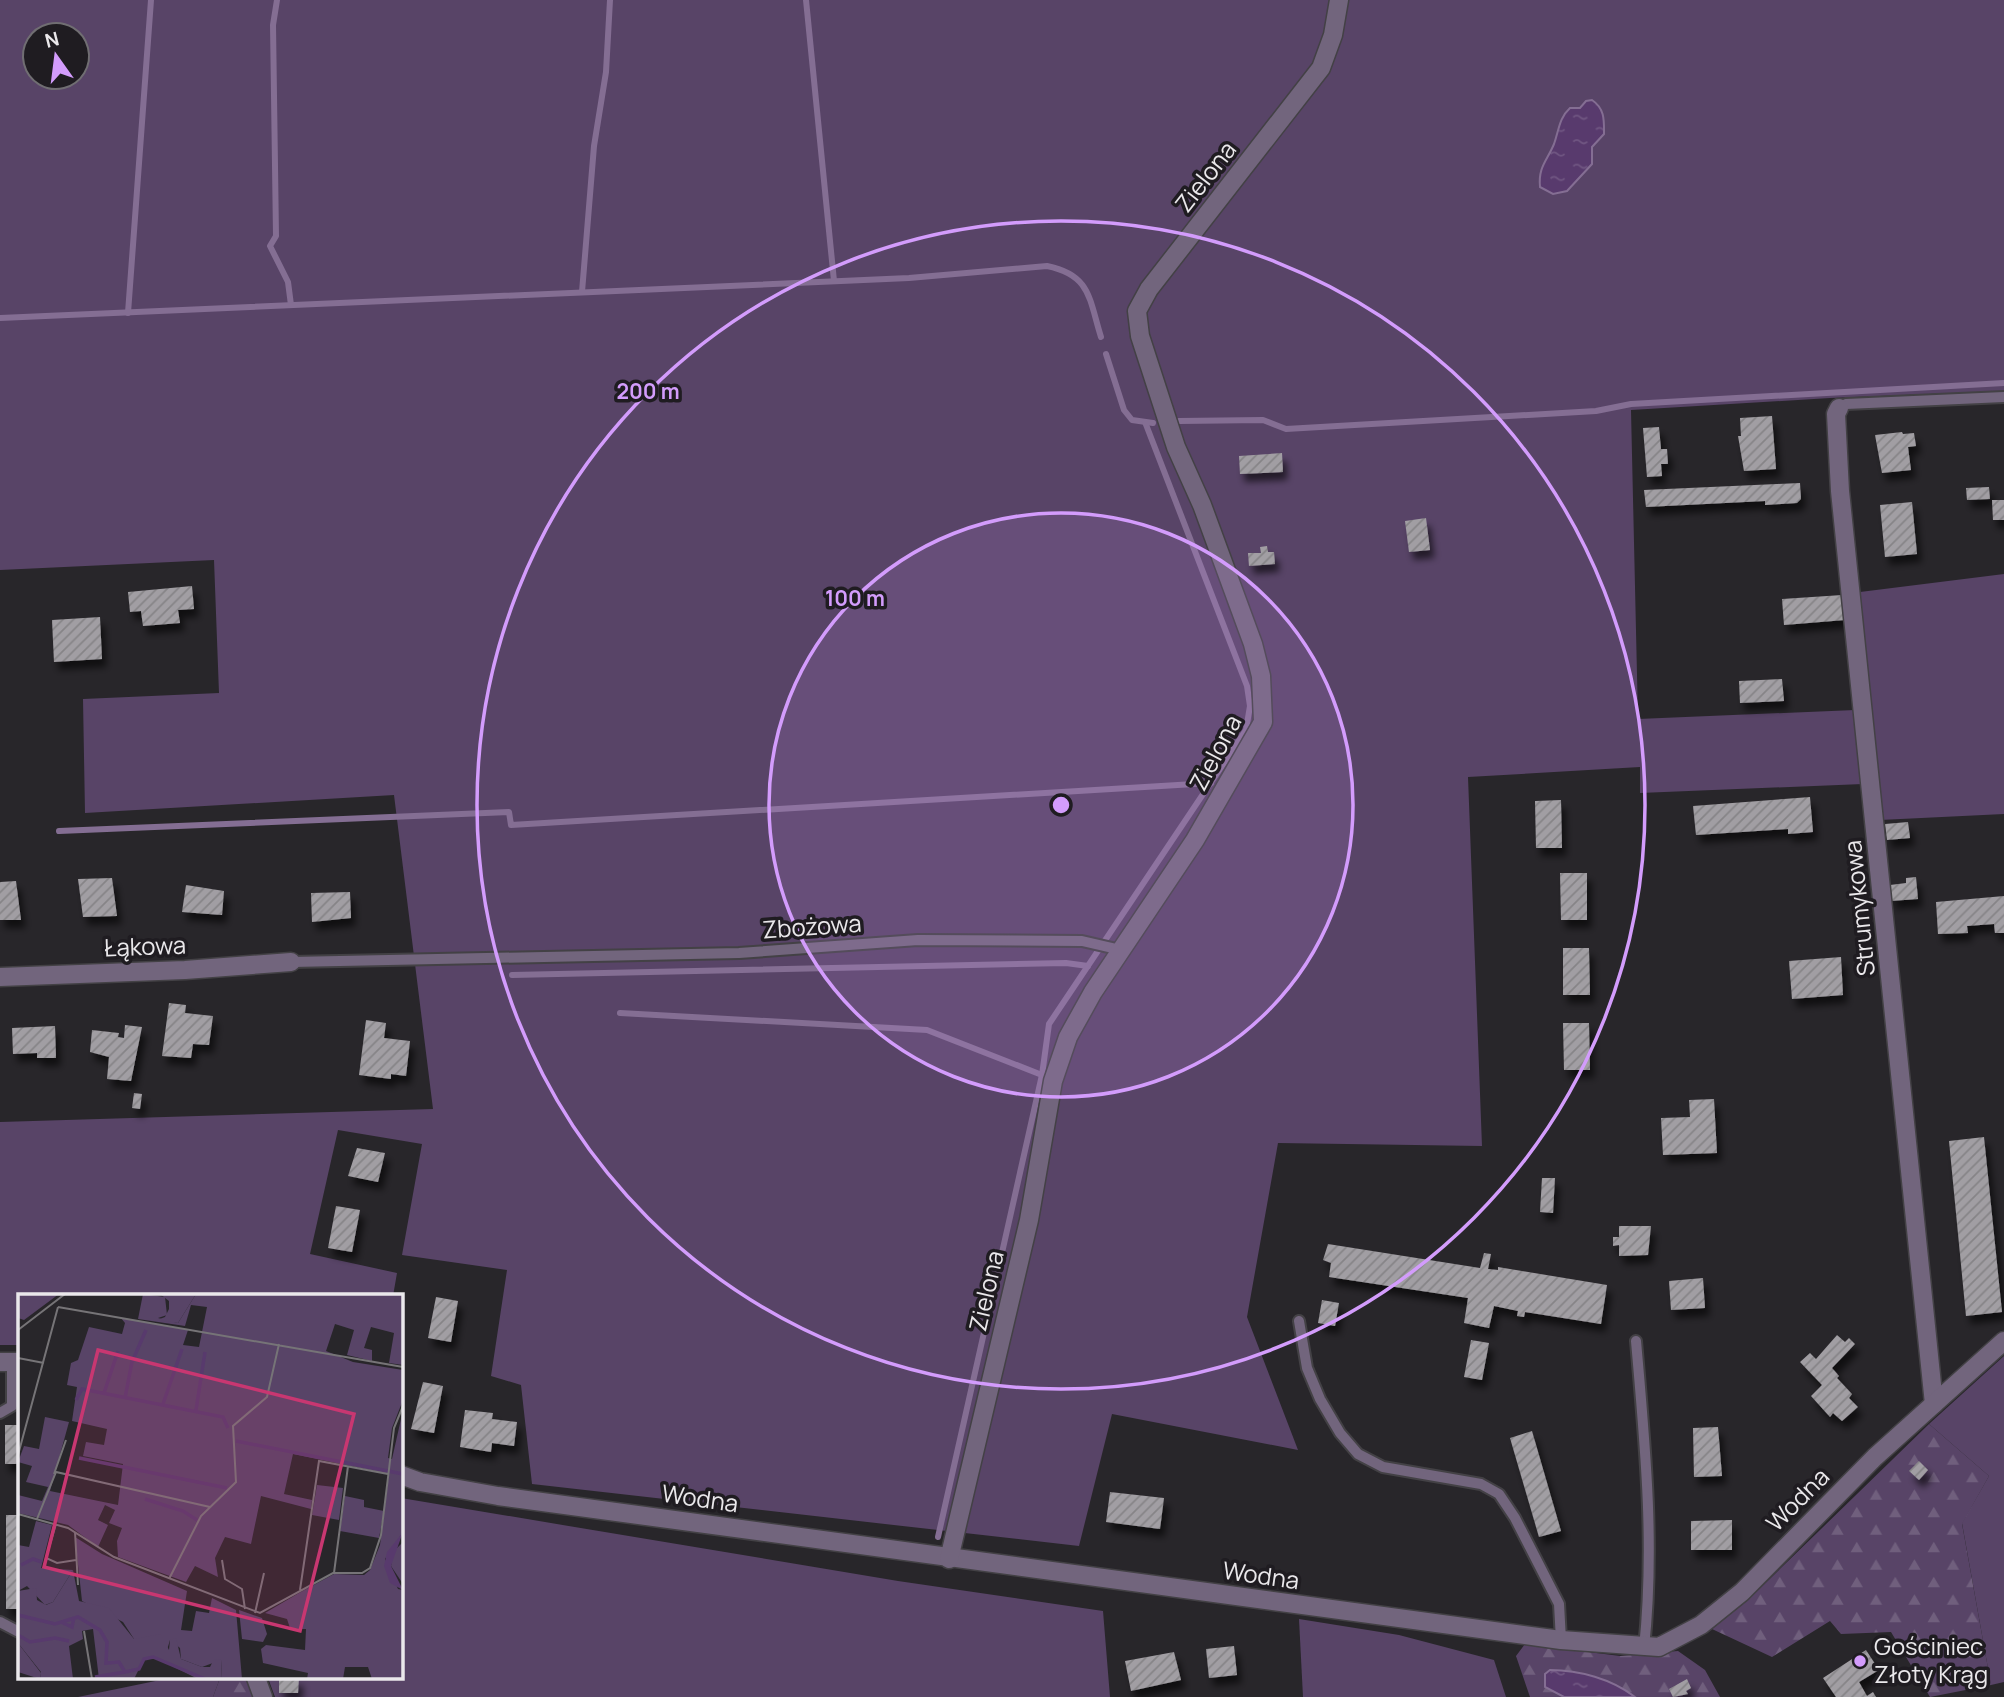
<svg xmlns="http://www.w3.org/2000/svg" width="2004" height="1697" viewBox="0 0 2004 1697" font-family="Manrope,sans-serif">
  <defs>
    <pattern id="forest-firs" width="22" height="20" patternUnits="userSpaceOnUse" patternTransform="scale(1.75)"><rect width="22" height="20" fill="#584467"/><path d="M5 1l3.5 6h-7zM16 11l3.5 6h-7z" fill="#705f7d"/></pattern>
    <pattern id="water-ripples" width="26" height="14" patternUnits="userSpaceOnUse" patternTransform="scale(1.75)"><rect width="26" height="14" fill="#583a6d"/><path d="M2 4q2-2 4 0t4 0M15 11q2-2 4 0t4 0" fill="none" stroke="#705682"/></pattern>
    <pattern id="building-hatch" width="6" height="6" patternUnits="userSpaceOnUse" patternTransform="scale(1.75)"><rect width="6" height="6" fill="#a19ea3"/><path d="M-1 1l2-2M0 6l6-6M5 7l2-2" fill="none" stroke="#868487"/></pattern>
    <filter id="shadow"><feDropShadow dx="4.5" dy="8" stdDeviation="3.5" flood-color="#0009"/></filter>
  </defs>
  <rect width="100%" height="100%" fill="#28262a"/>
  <g fill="#584467" fill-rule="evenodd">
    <path d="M0,0h2004v391l-174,7 -199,12 7,309 217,-9 8,74 -223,9v-26l-172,10 14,369 -204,-3 -31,174 51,133 -186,-36 -33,132 -547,-62 -11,-99 -30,-9 16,-106 -105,-15 20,-111 -84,-14 -28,124 87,19 -4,23h-374v49h-19v-223l433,-13 -39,-314 -309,18 -2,-114 136,-6 -5,-133 -214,10zM35,35h42v42h-42z"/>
    <path d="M2004,574v240l-124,6 -20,-228z"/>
    <path d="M2004,1356v326l-13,3 -29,-162 27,-47 -60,-52z"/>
    <path d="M401,1498l497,83 205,30 7,86h-835l-7,-19h133z"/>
    <path d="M1299,1619l100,16 95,25 12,37h-203z"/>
    <path d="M170,1678h50l-7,19h-135z"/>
  </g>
  <g fill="url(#forest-firs)">
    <path d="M1929,1424l60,52 -27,48 29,161 -61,12 -39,-65 -50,2 -11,-13 -58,36 -60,-28 36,-29z"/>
    <path d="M1525,1644l95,12 58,-5 27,19 15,27h-190l-14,-41z"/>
    <path d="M220,1678h27l6,19h-40z"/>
  </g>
  <g fill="url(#water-ripples)" stroke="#846e93" stroke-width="2">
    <path d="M1592,100c13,9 12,20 12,34l-12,13v17l-25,27 -14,3 -13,-7c-2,-20 7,-26 14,-43 5,-14 5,-26 16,-36h10l6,-7z"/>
    <path d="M1550,1670c29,0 62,9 85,27h-71l-19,-10v-13z"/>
  </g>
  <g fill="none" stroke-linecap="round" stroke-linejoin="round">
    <g stroke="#846e93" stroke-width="6">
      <path d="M277,0l-4,25 3,211 -6,10 18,36 3,23"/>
      <path d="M806,0l28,281"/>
      <path d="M582,292l12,-146 12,-74 4,-72"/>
      <path d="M128,313l23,-313"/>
      <path d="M0,318l909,-40 138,-12c44,9 42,33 54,71"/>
      <path d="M1106,354l18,56 8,10 21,3"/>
      <path d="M1179,421l84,-1 23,9 310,-18 35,-7 373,-21"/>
      <path d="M59,831l450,-19 2,13 700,-42"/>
      <path d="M512,975l554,-12 22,3"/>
      <path d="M620,1013l307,17 115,45"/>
      <path d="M938,1537l104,-462 7,-51 197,-294 4,-24 -3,-20 -102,-264"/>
    </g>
  </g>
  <g fill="url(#building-hatch)" filter="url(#shadow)">
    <path d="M1772,416l4,53 -32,2 -6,-35h3l-1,-18z"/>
    <path d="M1659,427l2,22h6l1,15h-7l1,12 -15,1 -4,-49z"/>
    <path d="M1902,432l1,2 11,-1 2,13 -8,1 3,23 -29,3 -7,-38z"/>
    <path d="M1282,453l1,19 -43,2 -1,-18z"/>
    <path d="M1800,483l1,16 -4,4 -32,2v-4l-119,6 -2,-17z"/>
    <path d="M1989,487l1,12 -23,1 -1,-12z"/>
    <path d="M1992,500h12v20h-11z"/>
    <path d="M1912,502l5,52 -32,3 -5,-52z"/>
    <path d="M1426,518l4,32 -21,2 -4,-31z"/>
    <path d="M1267,546l1,6h6l1,12 -26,2 -1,-13h13l-1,-6z"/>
    <path d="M192,586l2,23 -16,1 2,13 -37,3 -2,-15 -11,1 -2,-20z"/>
    <path d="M1842,595l3,25 -61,5 -2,-26z"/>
    <path d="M100,617l2,42 -48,3 -2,-42z"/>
    <path d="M1782,679l2,22 -44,2 -1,-22z"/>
    <path d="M1810,797l3,35 -25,2v-5l-92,6 -3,-29z"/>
    <path d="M1561,800l1,48h-26l-1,-47z"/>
    <path d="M1908,822l2,16 -23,2 -2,-16z"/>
    <path d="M1560,873h27v47h-26z"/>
    <path d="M1916,877l2,22 -27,2 -1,-16 16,-2v-5z"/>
    <path d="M112,878l5,38 -34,1 -5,-38z"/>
    <path d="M16,881l5,39h-21v-38z"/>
    <path d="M186,885l38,6 -2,24 -40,-3z"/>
    <path d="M350,892l1,26 -39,4 -1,-29z"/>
    <path d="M2004,896v37h-9l-1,-9 -27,2 1,7 -30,1 -2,-32z"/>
    <path d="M1563,948h26l1,47h-27z"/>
    <path d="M1841,957l2,38 -51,4 -3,-38z"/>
    <path d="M169,1003l17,2 -1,8 28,3 -4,29 -16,-1 -2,14 -29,-2z"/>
    <path d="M366,1020l20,3 -2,15 26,3 -4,35 -15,-2v5l-32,-4z"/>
    <path d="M1563,1023h26l1,47h-26z"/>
    <path d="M125,1025l17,2 -11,54 -24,-2 2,-22 -19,-5 2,-22 27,3 -1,4 6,1z"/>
    <path d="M55,1026l1,32h-19v-5l-24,1 -1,-26z"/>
    <path d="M134,1093l8,1 -2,15 -8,-1z"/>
    <path d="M1714,1099l3,54 -54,2 -2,-37 29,-1 -1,-17z"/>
    <path d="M1984,1137l18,175 -36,4 -17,-175z"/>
    <path d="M357,1148l28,5 -7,29 -30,-6z"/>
    <path d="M1542,1178h13l-2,35 -13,-1z"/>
    <path d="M336,1206l24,4 -8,42 -24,-4z"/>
    <path d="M1619,1226h32l-3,29 -29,1v-11l-6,1v-9h6z"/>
    <path d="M1328,1244l152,24 4,-15 7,1 -3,15 10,1v-3l109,18 -6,39 -76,-12 -1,5 -7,-1 1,-5 -24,-5 -5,22 -25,-5 4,-25 -139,-21 2,-14 -8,-3z"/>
    <path d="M1703,1278l2,30 -34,2 -2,-29z"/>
    <path d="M436,1297l22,4 -7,41 -23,-4z"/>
    <path d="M1322,1300l17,3 -4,23 -17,-3z"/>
    <path d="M1837,1335l8,7 4,-4 6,6 -23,24 7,8 -2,2 15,16 -3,4 9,9 -16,14 -9,-8 -3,4 -19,-21 11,-11 -22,-23 10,-9 6,6z"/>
    <path d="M1471,1340l18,3 -7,37 -18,-3z"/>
    <path d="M423,1382l20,4 -9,47 -23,-4z"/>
    <path d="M465,1410l28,3 -1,6 25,3 -3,24 -22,-3 -1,9 -31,-5z"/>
    <rect x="5" y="1425" width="14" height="39"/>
    <path d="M1718,1427l4,49 -28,1 -1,-49z"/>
    <path d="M1532,1431l29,100 -22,6 -29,-99z"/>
    <path d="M1919,1461l9,9 -9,10 -10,-9z"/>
    <path d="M1110,1492l54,6 -4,31 -54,-7z"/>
    <rect x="6" y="1515" width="13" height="94"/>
    <path d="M1732,1520v30h-41v-29z"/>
    <path d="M1234,1646l3,29 -28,3 -3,-29z"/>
    <path d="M1866,1650l13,20 -20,12 8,14 6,-4 3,5h-40l-13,-19z"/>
    <path d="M1174,1652l7,28 -50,11 -6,-30z"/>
    <path d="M279,1678h20l-1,15h-19z"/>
    <path d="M1687,1679l4,9 -5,3 2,3 -15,3 -4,-8z"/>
  </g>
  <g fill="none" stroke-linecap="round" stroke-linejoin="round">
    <g stroke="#434145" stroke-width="14">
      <g id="lane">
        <path d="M1839,408l7,-4 158,-7"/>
        <path d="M291,962l448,-9 179,-13 164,1 39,9"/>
        <path d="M1299,1321l8,47 13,31 20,34 18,21 25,13 98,17 18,10 16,24 44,86 2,36"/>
        <path d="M1636,1341c9,103 19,204 8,307"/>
        <path d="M0,1413l12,-7v-44"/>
        <path d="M0,1622l19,10"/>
      </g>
    </g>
    <g stroke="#434145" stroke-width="21">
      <g id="street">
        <path d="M1839,408l-3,6 4,77 94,913"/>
        <path d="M0,977l185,-7 106,-8"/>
        <path d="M0,1362h19"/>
        <path d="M401,1475l19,7 78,14 1063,144 98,7 42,-22 41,-33 133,-135 129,-116"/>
        <path d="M949,1559l80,-339 24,-139 15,-44 25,-45 102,-152 68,-118 -2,-46 -8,-32 -51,-139 -26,-58 -36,-111 -3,-25 12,-22 172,-221 12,-33 6,-35"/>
        <path d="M256,1678l7,19"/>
      </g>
    </g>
    <use href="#lane" stroke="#72657d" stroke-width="10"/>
    <use href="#street" stroke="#72657d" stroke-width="18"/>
  </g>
  <circle cx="1061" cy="805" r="292" fill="#d39cfc" fill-opacity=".12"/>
  <g fill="none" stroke="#d39cfc" stroke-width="3.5">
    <circle cx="1061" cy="805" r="292"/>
    <circle cx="1061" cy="805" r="584"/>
  </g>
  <circle fill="#d39cfc" stroke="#1f1c21" stroke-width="2.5" cx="1860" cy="1661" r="7"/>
  <g text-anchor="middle" stroke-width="7" stroke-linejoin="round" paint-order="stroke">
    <g font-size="24" fill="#eae8eb" stroke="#1f1c21">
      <text transform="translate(1206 177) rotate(-52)" y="8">Zielona</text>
      <text transform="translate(1216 753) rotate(-62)" y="8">Zielona</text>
      <text transform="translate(1860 908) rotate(-96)" y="8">Strumykowa</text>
      <text transform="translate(812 927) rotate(-4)" y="8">Zbożowa</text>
      <text transform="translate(145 947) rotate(-2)" y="8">Łąkowa</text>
      <text transform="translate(987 1291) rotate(-77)" y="8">Zielona</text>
      <text transform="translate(700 1499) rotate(8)" y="8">Wodna</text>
      <text transform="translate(1798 1500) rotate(-45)" y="8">Wodna</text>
      <text transform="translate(1261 1576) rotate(8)" y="8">Wodna</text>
    </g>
    <g font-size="24" fill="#eae8eb" stroke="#1f1c21" text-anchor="start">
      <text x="1874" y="1655">Gościniec<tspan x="1874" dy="28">Złoty Krąg</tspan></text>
    </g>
  </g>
  <g transform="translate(18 1294)">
    <rect width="385" height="385" fill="#28262a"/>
    <path d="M0,0h41l-35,26 -6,-2zM125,0l22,3 2,18 -9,3 20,5 18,-29h207v71l-14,-2 5,-30 -23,-6 -7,21 8,2v11l-25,-6 7,-25 -19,-6 -9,27 27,11 50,8v30l-11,28 -4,30 4,1 11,-49v122l-18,27 13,30 5,1v89h-31l-4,-12h-23l-2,12h-36l1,-6 -45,-10 -2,-14 5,-4 39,5 1,-21h-7v-36l35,-19 30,1 6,-5 10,-25 9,-71 -96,-20 -9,40 28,6 -1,9 -50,-13 -10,48 -26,-7 -10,21 3,19 -23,-11 -9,16 -68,-25 -1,-16 5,-13 -13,-5 6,-13 -10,-5 -7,15 10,5 -10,22 -30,-22 -50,-12v-18l24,6 6,-14 -22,-5 6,-16 -14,-4 6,-16 15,3 6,-32 24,5 -19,69 68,14 5,-41 -40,-8 3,-14 18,3 3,-16 -35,-8 5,-34 -10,-2 4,-22 7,-3 11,-33 33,7 3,-11 -4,-5 67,12 -5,15 16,2 8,-40 -16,-2 -6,21 -47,-7zM299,191l26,3 -4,32 -27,-5zM327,202l19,4v7l20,4 -5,27 -39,-7zM18,227l16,4 -11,43 32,2 -20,32 -8,3 -18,-19 -9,5v-46l11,2zM57,243l27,17 85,37 -6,39 11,1 4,-20 13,2 3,-15 24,12 6,69h-20l-1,-19 -19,7 -21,-8 -1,-11 -10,-8 -3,10 -33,-11 -11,-17 -41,-21zM385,248v42l-12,-18 3,-15zM0,349l23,30 -1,6 -22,-7z" fill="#584467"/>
    <path d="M142,0h36l-18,29 -21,-3 8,-3 4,-8v-8zM55,276l6,31 30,7 25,31 27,-5 8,16 1,-10 6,-2 5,21 21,8h8l4,-8 7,1 1,19h-24l-42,-21 -12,1 -10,20h-35l-6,-50 -11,2 1,8 -14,7 4,33h-33l1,-7 -23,-29v-52l18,-3 1,12 9,5 7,-3zM281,299l6,9 -5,5 -1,22 -9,-1 -3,-9 -22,-6zM221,316l23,8 5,16 -4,8 -21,-3z" fill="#584467"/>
    <path d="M385,238l-12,34 12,24 -13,-7 -6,-17 3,-14z" fill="#583a6d"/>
    <path fill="none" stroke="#583a6d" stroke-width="3.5" d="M86,99l14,-42M107,104l7,-36 14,-32M58,106l6,-11 141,28 5,11M145,110l19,-55M178,116l9,-58M218,147l167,33M61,164l148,30M127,205l38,12 14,9M3,271l12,-6 9,3M0,321l37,9 23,-7 22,13 7,12 -1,21 13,-1 6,10 14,-3 5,-10 9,-2 52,22M43,328l11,5 2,-10M0,341l12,7 25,-4 14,3M77,383l30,-5"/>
    <path fill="none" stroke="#767477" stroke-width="2" d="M40,13l345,60M0,36l47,-36M0,64l26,5M0,161l40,-148M36,180l12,-34M0,220l50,14 46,29 146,56 73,-40h29l8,-5 11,-33 13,-107 9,-22M19,225l19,-47 154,35M38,230l-10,34 11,5 19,-3M57,238l3,53M204,266l3,19 17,10 3,20M316,279l14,-107M151,285l32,-63 35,-34 -3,-56 34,-29 12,-53M282,296l19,-129 69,13M237,319l9,-40M66,337l8,48"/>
    <path fill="#c83771" fill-opacity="0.15" stroke="#c83771" stroke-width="3.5" d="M80,56l256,64 -54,217 -256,-64z"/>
    <rect width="385" height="385" fill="none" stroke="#eae8eb" stroke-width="3.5"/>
  </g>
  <circle cx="1061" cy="805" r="10" fill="#d39cfc" stroke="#1f1c21" stroke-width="3.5"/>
  <g font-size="21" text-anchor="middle" font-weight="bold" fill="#d39cfc" stroke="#1f1c21" stroke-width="7" stroke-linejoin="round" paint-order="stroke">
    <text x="648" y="399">200 m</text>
    <text x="855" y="606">100 m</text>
  </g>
  <g transform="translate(56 56) rotate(346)"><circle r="33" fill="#1f1c21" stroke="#706e72" stroke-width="2"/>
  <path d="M0-5L12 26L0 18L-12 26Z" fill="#d39cfc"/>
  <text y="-10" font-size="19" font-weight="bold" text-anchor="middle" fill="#eae8eb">N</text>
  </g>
</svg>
